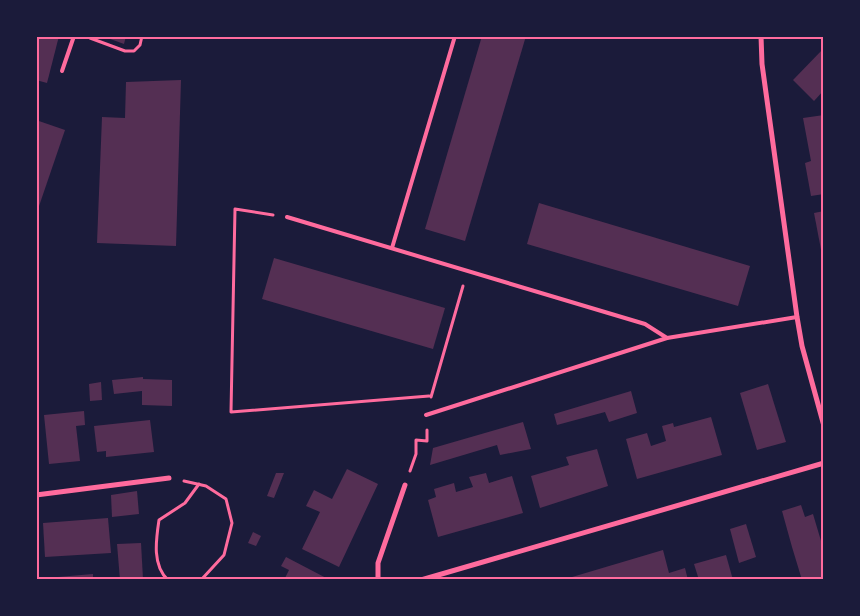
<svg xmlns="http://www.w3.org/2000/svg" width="860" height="616" viewBox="0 0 860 616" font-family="Merriweather,serif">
  <rect width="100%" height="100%" fill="#1b1b3a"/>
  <g fill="#542f53">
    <path d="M36,36h23l-12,47 -11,-3z"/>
    <path d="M102,36h24l-2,8z"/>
    <path d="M482,36h44l-61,205 -40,-12z"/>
    <path d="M824,48v42l-10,11 -21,-21z"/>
    <path d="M181,80l-5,166 -79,-3 5,-126 23,1 1,-36z"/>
    <path d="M824,115v79l-13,2 -6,-33 6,-2 -8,-43z"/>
    <path d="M36,120l29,10 -28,82h-1z"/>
    <path d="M539,203l211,63 -12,40 -211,-62z"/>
    <path d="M824,211v49h-1l-9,-47z"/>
    <path d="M274,258l171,50 -12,41 -171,-50z"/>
    <path d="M143,377v2l29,1v26l-30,-1v-14l-28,3 -2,-14z"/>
    <path d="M101,382l1,18 -12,1 -1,-17z"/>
    <path d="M768,384l18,58 -29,8 -17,-57z"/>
    <path d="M631,391l6,22 -28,9 -4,-10 -48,13 -3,-11z"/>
    <path d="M84,411l1,14 -9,1 4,35 -31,3 -5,-49z"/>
    <path d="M711,417l11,38 -85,24 -11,-40 21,-6 4,13 15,-5 -4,-15 11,-3 1,4z"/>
    <path d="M150,420l4,32 -48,5v-6l-9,1 -3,-26z"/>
    <path d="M523,422l8,27 -31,6 -3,-10 -67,20 3,-17z"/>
    <path d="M597,449l11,37 -68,22 -9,-32 38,-11 -3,-8z"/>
    <path d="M347,469l31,15 -39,83 -37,-18 18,-37 -14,-6 8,-16 18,9z"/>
    <path d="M276,473h8l-10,25 -7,-2z"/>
    <path d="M486,473l3,10 23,-7 11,37 -85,24 -10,-37 8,-3 -2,-8 20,-6 2,9 17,-5 -4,-10z"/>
    <path d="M137,491l2,23 -27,3 -1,-22z"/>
    <path d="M801,505l4,12 8,-3 11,37v29h-22l-10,-33 -10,-36z"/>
    <path d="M108,518l3,35 -66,4 -2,-34z"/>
    <path d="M746,524l10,33 -17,6 -9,-34z"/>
    <path d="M253,532l8,4 -5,10 -8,-3z"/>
    <path d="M141,543l2,36 -23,1 -3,-36z"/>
    <path d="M663,550l6,23 16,-5 3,12h-126z"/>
    <path d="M726,555l7,25h-34l-5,-16z"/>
    <path d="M286,557l44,23h-46l5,-10 -8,-4z"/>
    <path d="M93,574v6h-47v-2z"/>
  </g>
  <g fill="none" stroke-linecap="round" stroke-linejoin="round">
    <g stroke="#ff6b9d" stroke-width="3">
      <path d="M90,38l35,13h9l6,-6 2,-9"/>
      <path d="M273,215l-38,-6 -4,203 198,-16"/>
      <path d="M431,397l32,-111"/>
      <path d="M410,471l6,-17v-14l11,1v-11"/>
      <path d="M184,481l22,5 20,13 6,24 -8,32 -23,25"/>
      <path d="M168,580c-16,-15 -12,-40 -9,-60l26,-17 14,-19"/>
    </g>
    <g stroke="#ff6b9d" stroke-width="4">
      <path d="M62,71l12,-35"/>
      <path d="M287,217l358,107 22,14"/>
      <path d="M392,248l63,-212"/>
      <path d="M426,415l241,-77 130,-21"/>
    </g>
    <g stroke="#ff6b9d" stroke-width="5">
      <path d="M761,36l1,28 35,253 5,29 22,80"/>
      <path d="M36,495l133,-17"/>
      <path d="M378,580v-17l27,-78"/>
      <path d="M421,580l403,-117"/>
    </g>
  </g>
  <rect width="860" height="616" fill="none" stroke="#1b1b3a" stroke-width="75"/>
  <rect x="38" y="38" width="784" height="540" fill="none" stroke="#ff6b9d" stroke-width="2"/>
</svg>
